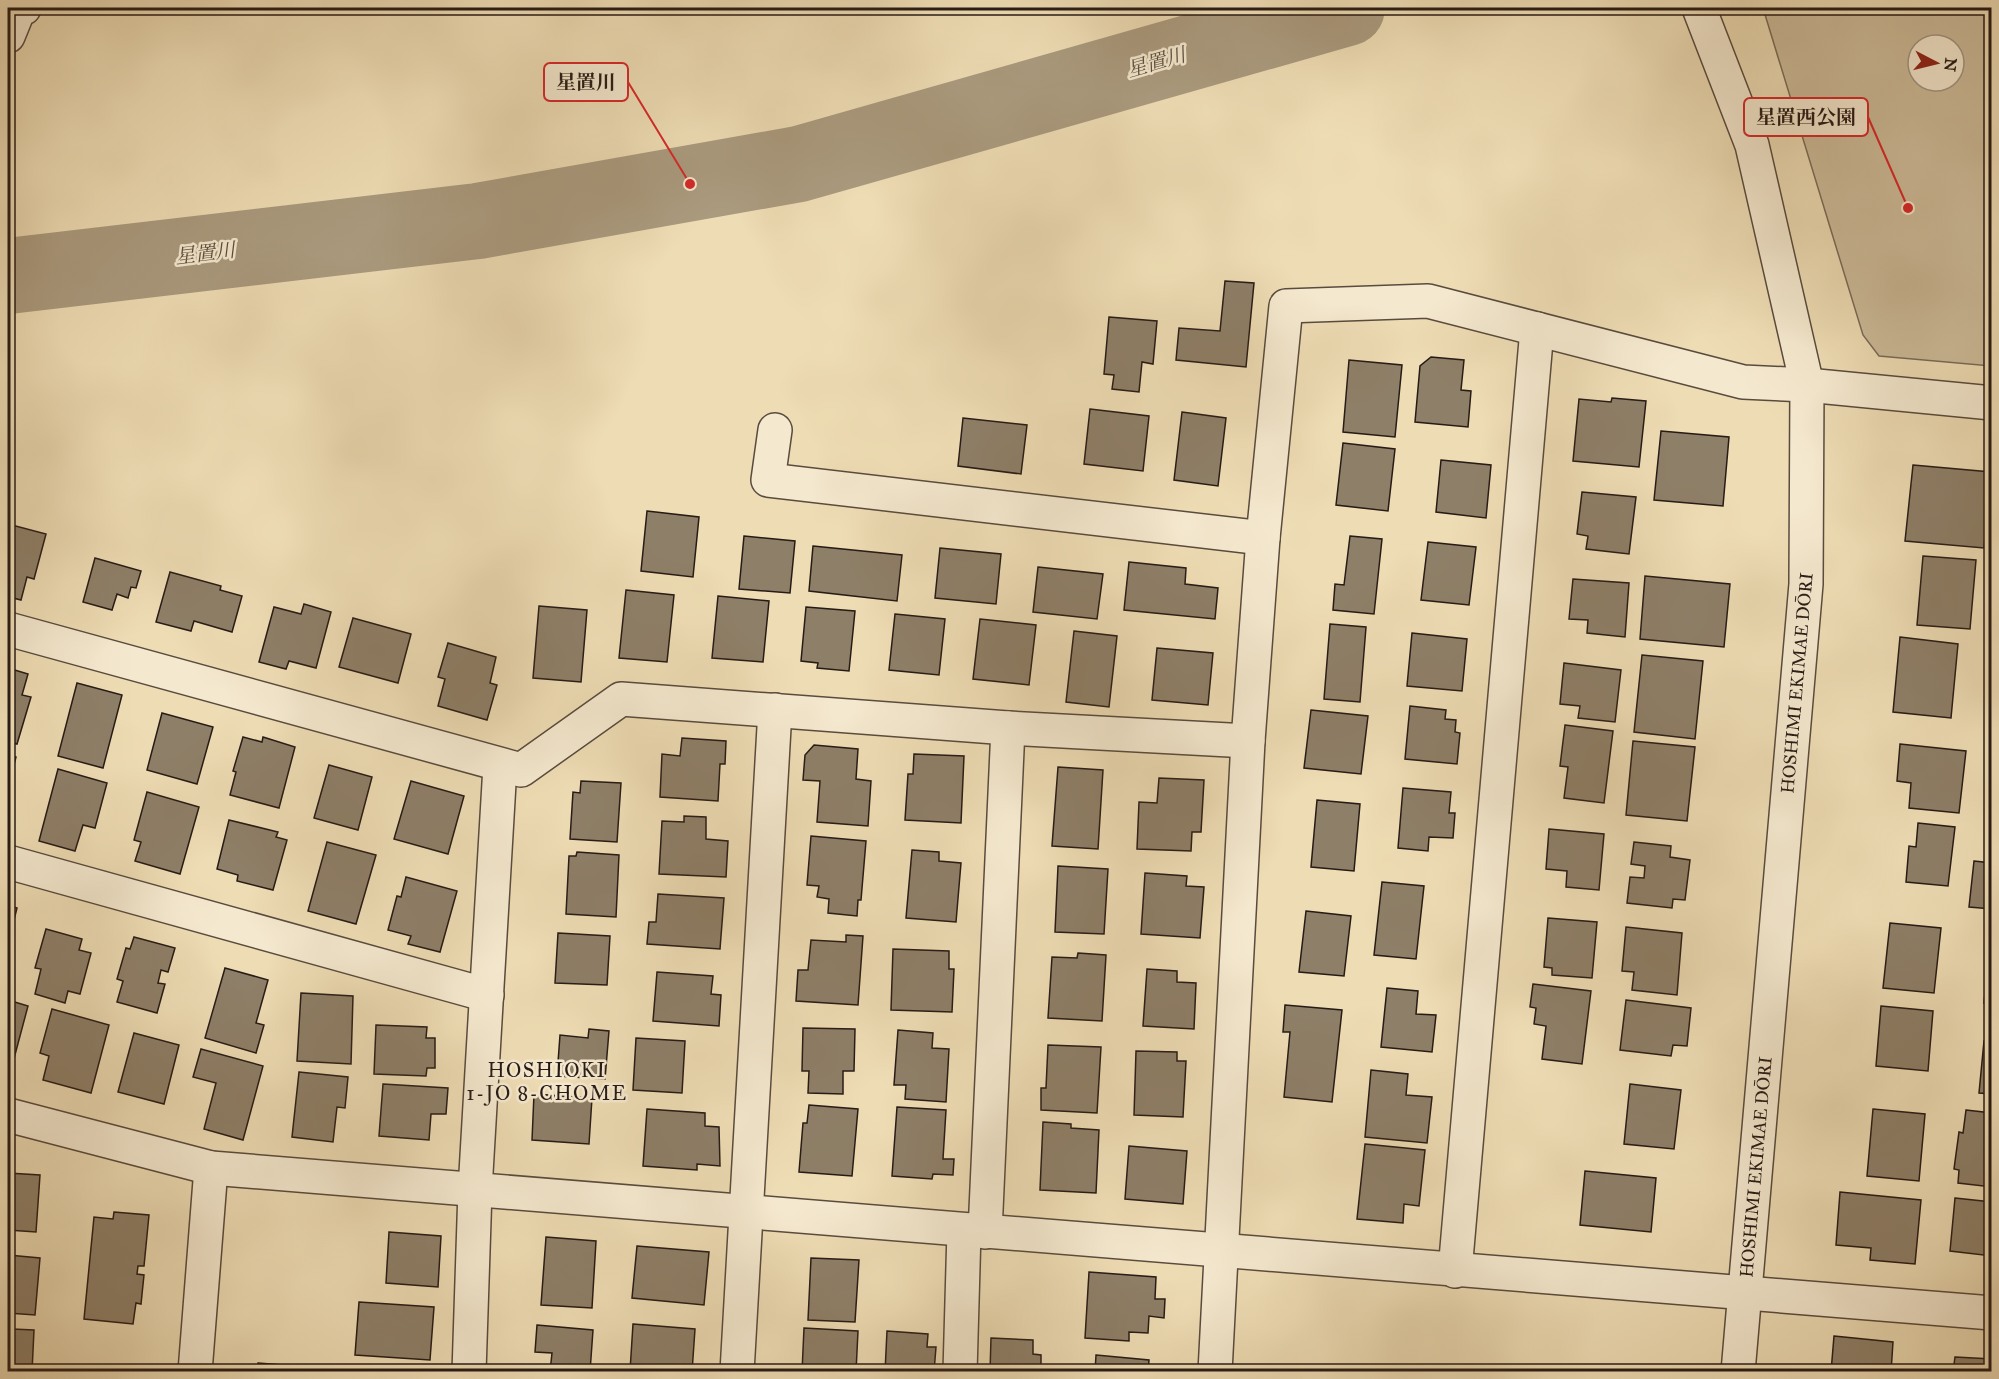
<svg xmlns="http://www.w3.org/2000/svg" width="1999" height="1379" viewBox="0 0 1999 1379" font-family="'IM FELL Great Primer','Noto Serif JP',serif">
  <rect width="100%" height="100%" fill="#eedcb4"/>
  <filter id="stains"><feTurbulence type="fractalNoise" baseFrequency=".00333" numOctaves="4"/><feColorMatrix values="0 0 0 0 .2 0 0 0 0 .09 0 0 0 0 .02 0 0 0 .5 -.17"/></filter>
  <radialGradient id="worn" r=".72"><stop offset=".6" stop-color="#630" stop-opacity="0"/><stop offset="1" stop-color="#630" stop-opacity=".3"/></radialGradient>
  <path fill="#cb9" stroke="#7a6b58" stroke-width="1.5" fill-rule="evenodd" d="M1763,8h228v358l-112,-10 -16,-21zM1918,45h36v36h-36z"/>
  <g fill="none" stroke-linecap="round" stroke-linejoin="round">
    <path stroke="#aa9a7e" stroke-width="76" d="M8,276l470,-55 321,-57 548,-156"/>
  </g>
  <g fill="#8e7f68" stroke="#271b16" stroke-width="1.5">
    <path d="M1225,281l29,2 -8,84 -70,-7 3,-32 41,3z"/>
    <path d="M1109,317l48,4 -4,43 -11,-2 -3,30 -27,-3 2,-14 -10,-1z"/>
    <path d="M1431,357l33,3 -3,30 10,1 -3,36 -53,-5 5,-56z"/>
    <path d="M1349,360l53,5 -7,72 -52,-5z"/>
    <path d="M1612,398l34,3 -7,66 -66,-6 6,-62 32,3z"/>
    <path d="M1090,409l59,7 -6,55 -59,-7z"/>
    <path d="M1182,412l44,6 -8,68 -44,-6z"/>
    <path d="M963,418l64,7 -6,49 -63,-8z"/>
    <path d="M1661,431l68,6 -6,69 -69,-6z"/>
    <path d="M1343,443l52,6 -7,62 -52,-6z"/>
    <path d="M1441,460l50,5 -5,53 -50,-6z"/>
    <path d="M1913,465l78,7 -7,76 -79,-7z"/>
    <path d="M1582,492l54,5 -7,57 -43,-5 2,-13 -11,-2z"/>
    <path d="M647,511l52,6 -6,60 -52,-6z"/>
    <path d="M8,524l38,10 -12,45 -7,-2 -6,23 -12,-3 -1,5z"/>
    <path d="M744,536l51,5 -5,52 -51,-4z"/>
    <path d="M1350,536l32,3 -8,75 -41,-4 2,-26 9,1z"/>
    <path d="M1428,542l48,5 -7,58 -48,-5z"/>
    <path d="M813,546l89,9 -5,46 -88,-10z"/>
    <path d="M940,548l61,6 -5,50 -61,-6z"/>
    <path d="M1923,556l53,4 -6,69 -53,-4z"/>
    <path d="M95,558l46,13 -5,17 -5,-1 -3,11 -11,-4 -5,16 -29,-8z"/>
    <path d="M1129,562l57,6 -1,16 33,4 -3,31 -91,-9z"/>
    <path d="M1038,567l65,7 -6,45 -64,-7z"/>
    <path d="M170,572l51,14 -1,4 22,6 -10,36 -38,-11 -3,10 -35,-9z"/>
    <path d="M1645,576l85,8 -6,63 -84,-8z"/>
    <path d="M1573,579l56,4 -4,54 -38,-4 1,-13 -19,-1z"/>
    <path d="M626,590l48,5 -7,67 -48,-4z"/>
    <path d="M718,596l51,5 -6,61 -51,-4z"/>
    <path d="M304,604l27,8 -15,56 -27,-7 -3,8 -27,-7 15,-55 27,7z"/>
    <path d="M539,606l48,4 -6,72 -48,-4z"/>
    <path d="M806,607l49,4 -6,60 -32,-3 1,-5 -17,-2z"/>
    <path d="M895,614l50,5 -6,56 -50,-5z"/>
    <path d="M353,618l58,16 -13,49 -59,-16z"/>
    <path d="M980,619l56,6 -7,60 -56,-6z"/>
    <path d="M1330,624l36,3 -6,75 -36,-3z"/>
    <path d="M1074,631l43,5 -8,71 -43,-5z"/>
    <path d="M1412,633l55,6 -5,52 -55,-5z"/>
    <path d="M1900,637l58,7 -7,74 -58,-6z"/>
    <path d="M448,643l48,14 -6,26 7,2 -10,35 -49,-14 7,-27 -7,-2z"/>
    <path d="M1157,648l56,5 -5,52 -56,-5z"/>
    <path d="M1642,655l61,6 -8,78 -61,-7z"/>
    <path d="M1564,663l57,7 -6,52 -37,-4 2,-12 -20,-2z"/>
    <path d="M8,668l20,6 -6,21 9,2 -14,47 -9,-2z"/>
    <path d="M77,683l45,12 -19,73 -45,-12z"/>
    <path d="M1410,706l36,4 -1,9 11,1 -1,12 5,1 -3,31 -52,-5z"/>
    <path d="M1311,710l57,6 -7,58 -57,-6z"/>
    <path d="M162,713l51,14 -16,57 -50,-14z"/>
    <path d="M1565,725l48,6 -9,72 -40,-5 4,-31 -8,-1z"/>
    <path d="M243,737l19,5 1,-5 32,10 -16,61 -49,-13 6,-23 -3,-1z"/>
    <path d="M682,738l44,3 -1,23h-5l-2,37 -58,-4 2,-43 18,2z"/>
    <path d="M1633,741l62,6 -8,74 -61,-6z"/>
    <path d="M1900,744l66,7 -7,62 -50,-5 2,-25 -14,-2z"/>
    <path d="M814,745l44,4 -2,30 15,2 -3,45 -51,-4 3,-41 -17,-1 2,-25z"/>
    <path d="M914,754l50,2 -3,67 -56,-3 3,-46h5z"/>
    <path d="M8,755l8,2 -8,31z"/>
    <path d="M329,765l43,12 -14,53 -44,-12z"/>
    <path d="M1058,767l45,3 -5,79 -46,-3z"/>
    <path d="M58,769l49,14 -12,45 -12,-3 -8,26 -36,-10z"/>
    <path d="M1159,778l45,2 -3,52h-9l-1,19 -54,-2 2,-47 18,1z"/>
    <path d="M411,781l53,15 -16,58 -54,-15z"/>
    <path d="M581,781l40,2 -4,59 -47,-3 3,-47 7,1z"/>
    <path d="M1403,788l48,4 -2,21h6l-2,25 -24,-1 -1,14 -30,-3z"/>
    <path d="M147,792l52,15 -19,67 -45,-13 6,-19 -7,-2z"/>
    <path d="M1317,800l43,4 -6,67 -43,-4z"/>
    <path d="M684,816l22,1v22l22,2 -2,36 -67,-3 3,-53 22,1z"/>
    <path d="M229,820l49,12 -2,5 11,3 -14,50 -36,-9 1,-6 -21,-6z"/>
    <path d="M1918,823l37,4 -7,59 -42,-4 3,-36 7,1z"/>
    <path d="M1549,829l55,5 -5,56 -33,-3 1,-16 -21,-2z"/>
    <path d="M811,836l55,5 -5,59h-3l-1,16 -29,-3 1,-14 -12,-2 2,-11 -12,-1z"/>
    <path d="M327,842l49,13 -20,69 -48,-13z"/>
    <path d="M1634,842l37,4 -1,11 20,3 -5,40 -12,-1 -1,9 -45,-5 3,-26 14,1 1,-12 -14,-2z"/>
    <path d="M912,850l27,2v9l22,2 -5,59 -50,-4z"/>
    <path d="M577,852l42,3 -3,62 -50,-3 3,-58h7z"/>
    <path d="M1974,861l18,2v46l-23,-2z"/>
    <path d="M1058,866l50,3 -4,65 -49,-2z"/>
    <path d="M1145,873l42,3 -1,10 18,1 -4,51 -59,-4z"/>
    <path d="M406,877l51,14 -17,61 -32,-8 3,-8 -23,-6 9,-34 4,1z"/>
    <path d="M1382,882l42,4 -8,73 -42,-4z"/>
    <path d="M658,894l66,4 -4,51 -73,-5 2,-22h7z"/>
    <path d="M8,905l9,3 -9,36z"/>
    <path d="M1306,911l45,5 -7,60 -45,-4z"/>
    <path d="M1548,918l49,4 -5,56 -40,-3v-7l-8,-1z"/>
    <path d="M1890,923l51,5 -7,65 -51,-5z"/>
    <path d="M1626,927l56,6 -5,62 -45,-5 2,-18 -12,-1z"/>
    <path d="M46,929l36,10 -3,11 12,3 -11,41 -12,-3 -3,12 -30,-9 6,-25 -6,-1z"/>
    <path d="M558,933l52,3 -3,49 -52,-2z"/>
    <path d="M846,935l17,1 -5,69 -62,-4 2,-31h10l3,-30 35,2z"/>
    <path d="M134,937l41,11 -7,24 -7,-2 -3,13 7,1 -8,29 -40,-11 6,-21 -6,-2 9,-31 4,1z"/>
    <path d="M893,949l56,2v18h5l-2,43 -61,-2z"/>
    <path d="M1989,950h3v54l-8,-1z"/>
    <path d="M1078,953l28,2 -4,66 -54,-3 4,-61 25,1z"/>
    <path d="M225,968l43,12 -12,43 8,2 -8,28 -51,-15z"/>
    <path d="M1147,969l30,2v11l19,1 -2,46 -51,-3z"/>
    <path d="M657,972l56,4 -2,18 10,1 -2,31 -66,-5z"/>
    <path d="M1533,984l58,7 -9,73 -40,-5 4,-33 -12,-2 2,-16 -6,-1z"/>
    <path d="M1387,988l31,3 -2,23 20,1 -4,37 -51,-5z"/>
    <path d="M301,993l52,3 -2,68 -54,-3z"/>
    <path d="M8,1000l20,6 -16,60 -4,-1z"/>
    <path d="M1626,1000l65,8 -4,38 -14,-1 -2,11 -51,-6z"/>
    <path d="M1285,1005l57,5 -10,92 -48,-5 6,-65h-7z"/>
    <path d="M1881,1006l52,5 -5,60 -52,-5z"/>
    <path d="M52,1009l57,16 -18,68 -48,-13 6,-24 -9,-3z"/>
    <path d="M376,1025l51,2 -1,11h9v30h-8l-1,8 -52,-2z"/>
    <path d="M803,1028l52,1 -1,42h-11v23l-35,-1 1,-22h-7z"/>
    <path d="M589,1029l20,2 -4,48 -48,-3 3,-41 28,3z"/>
    <path d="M898,1030l35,3 -1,15 17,1 -3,53 -41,-3 1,-14h-12z"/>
    <path d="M134,1033l45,12 -15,59 -46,-12z"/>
    <path d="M636,1038l49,3 -3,52 -49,-3z"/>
    <path d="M1984,1041l8,1v52l-13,-1z"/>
    <path d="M1048,1045l53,2 -4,66 -56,-3v-22h5z"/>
    <path d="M201,1049l62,17 -20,74 -39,-11 12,-46 -23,-6z"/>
    <path d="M1136,1051l41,1v9h9l-3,56 -49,-2z"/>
    <path d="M1371,1070l37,4 -2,21 26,2 -5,46 -62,-6z"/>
    <path d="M299,1072l49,5 -3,31 -8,-1 -4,35 -41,-5z"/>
    <path d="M383,1084l65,4 -2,26h-15l-2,26 -50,-4z"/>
    <path d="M1630,1084l51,6 -7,59 -50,-5z"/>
    <path d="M534,1094l58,4 -3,46 -57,-4z"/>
    <path d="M809,1105l49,4 -6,67 -53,-4 4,-49h4z"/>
    <path d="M897,1107l49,3 -3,49h11l-1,16 -20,-1 -1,5 -40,-3z"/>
    <path d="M647,1109l58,4v13l14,1 1,39 -23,-2v6l-54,-4z"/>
    <path d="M1873,1109l52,5 -6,67 -52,-5z"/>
    <path d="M1966,1110l26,3v74l-34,-4 1,-13 -5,-1 5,-37 4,1z"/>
    <path d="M1043,1122l28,2v4l28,2 -3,63 -56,-3z"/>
    <path d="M1365,1144l60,6 -6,56 -15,-2 -1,19 -46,-4z"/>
    <path d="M1129,1146l58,5 -4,53 -58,-5z"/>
    <path d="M1585,1171l71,7 -5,54 -71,-7z"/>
    <path d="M8,1173l32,2 -4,57 -28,-2z"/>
    <path d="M1840,1192l81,8 -6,64 -45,-4 1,-12 -35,-3z"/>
    <path d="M1955,1198l37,4v54l-42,-5z"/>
    <path d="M114,1212l35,3 -5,51h-6l-1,8 7,1 -3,29 -5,-1 -3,21 -49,-5 10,-102 19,2z"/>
    <path d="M389,1232l52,4 -3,51 -52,-4z"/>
    <path d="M546,1237l50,4 -4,67 -51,-3z"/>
    <path d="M637,1246l72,6 -5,53 -72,-7z"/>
    <path d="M8,1255l32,3 -5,57 -27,-2z"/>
    <path d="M811,1258l48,2 -4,62 -47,-2z"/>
    <path d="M1089,1272l67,5 -1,22h10l-1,19 -15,-2 -1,17 -19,-1v9l-44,-3z"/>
    <path d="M359,1302l75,5 -4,53 -75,-5z"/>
    <path d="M633,1324l62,5 -3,43 -62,-1z"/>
    <path d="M537,1325l56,5 -3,42h-40l2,-19 -17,-1z"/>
    <path d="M804,1328l54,3 -2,41h-54z"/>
    <path d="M12,1329l22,1 -2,42h-24z"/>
    <path d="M887,1331l41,3 -1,13h9l-2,25h-49z"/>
    <path d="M1834,1336l59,6 -2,30h-60z"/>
    <path d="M991,1338l42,2v14l8,1v17h-51z"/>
    <path d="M1096,1355l53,5 -1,12h-53z"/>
    <path d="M1955,1357l37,2v13h-39z"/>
    <path d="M258,1363l63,5 -1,4h-63z"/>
    <path d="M84,1366l60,6h-61z"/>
  </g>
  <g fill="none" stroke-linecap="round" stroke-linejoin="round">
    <g stroke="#594b3e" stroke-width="36">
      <g id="minor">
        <path d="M8,36l11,-27 5,-1"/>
        <path d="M775,430l-7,50 495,58"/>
        <path d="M8,629l513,141 100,-71 387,29 240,13"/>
        <path d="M8,862l479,133"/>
        <path d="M8,1115l203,53 1781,145"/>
        <path d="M985,1232l23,-504"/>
        <path d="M1455,1271l82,-942"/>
        <path d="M195,1372l16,-204"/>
        <path d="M469,1372l6,-182 25,-424"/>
        <path d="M737,1372l38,-662"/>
        <path d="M960,1372l4,-141"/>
        <path d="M1215,1372l33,-631 15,-203 23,-232 142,-5 315,81 64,3"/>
      </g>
    </g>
    <g stroke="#594b3e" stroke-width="36">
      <g id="tertiary">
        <path d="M1699,8l53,137 55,240 -1,199 -68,788"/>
        <path d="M1807,385l185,18"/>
      </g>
    </g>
    <use href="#minor" stroke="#f4e8ce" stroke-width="33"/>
    <use href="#tertiary" stroke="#f4e8ce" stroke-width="33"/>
  </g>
  <g text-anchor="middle" stroke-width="5" stroke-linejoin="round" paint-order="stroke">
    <g font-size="18" fill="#271b16" stroke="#f4e8ce">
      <text transform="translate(1797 683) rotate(-85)" y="6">HOSHIMI EKIMAE DŌRI</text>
      <text transform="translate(1756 1167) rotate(-85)" y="6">HOSHIMI EKIMAE DŌRI</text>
    </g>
    <g font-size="20" font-style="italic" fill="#5b4e40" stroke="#f4e8ce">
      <text transform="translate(1156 62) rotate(-16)" y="7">星置川</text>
      <text transform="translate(205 253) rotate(-7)" y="7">星置川</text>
    </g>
    <g font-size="20" letter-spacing="1.5" fill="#271b16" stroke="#f4e8ce">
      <text x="547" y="1077">HOSHIOKI<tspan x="547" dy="23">1-JO 8-CHOME</tspan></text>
    </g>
  </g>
  <path fill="none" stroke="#d62828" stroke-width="2" d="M690 184L628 82M1908 208L1868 117"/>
  <g fill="#d62828" stroke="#f4e8ce" stroke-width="2">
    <circle cx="690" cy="184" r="6"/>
    <circle cx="1908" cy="208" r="6"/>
  </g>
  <g fill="#f4e8ce" stroke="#d62828" stroke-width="2">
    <rect x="544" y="63" width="84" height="38" rx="6"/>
    <rect x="1744" y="98" width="124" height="38" rx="6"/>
  </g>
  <g font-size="20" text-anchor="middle" font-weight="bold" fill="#271b16">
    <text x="586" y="89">星置川</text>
    <text x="1806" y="124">星置西公園</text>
  </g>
  <rect width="1999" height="1379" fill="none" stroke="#eedcb4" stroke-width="30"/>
  <rect x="9" y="9" width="1981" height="1361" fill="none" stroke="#271b16" stroke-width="3"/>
  <rect x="15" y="15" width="1969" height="1349" fill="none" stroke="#271b16" stroke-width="1.5"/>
  <g transform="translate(1936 63) rotate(97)"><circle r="28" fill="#f4e8ce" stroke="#a29684" stroke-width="1.5"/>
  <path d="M0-4.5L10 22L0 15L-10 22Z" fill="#8f2418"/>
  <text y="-9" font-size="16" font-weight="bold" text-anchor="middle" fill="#271b16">N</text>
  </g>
  <rect width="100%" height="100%" filter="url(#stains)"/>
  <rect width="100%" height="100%" fill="url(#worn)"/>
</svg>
